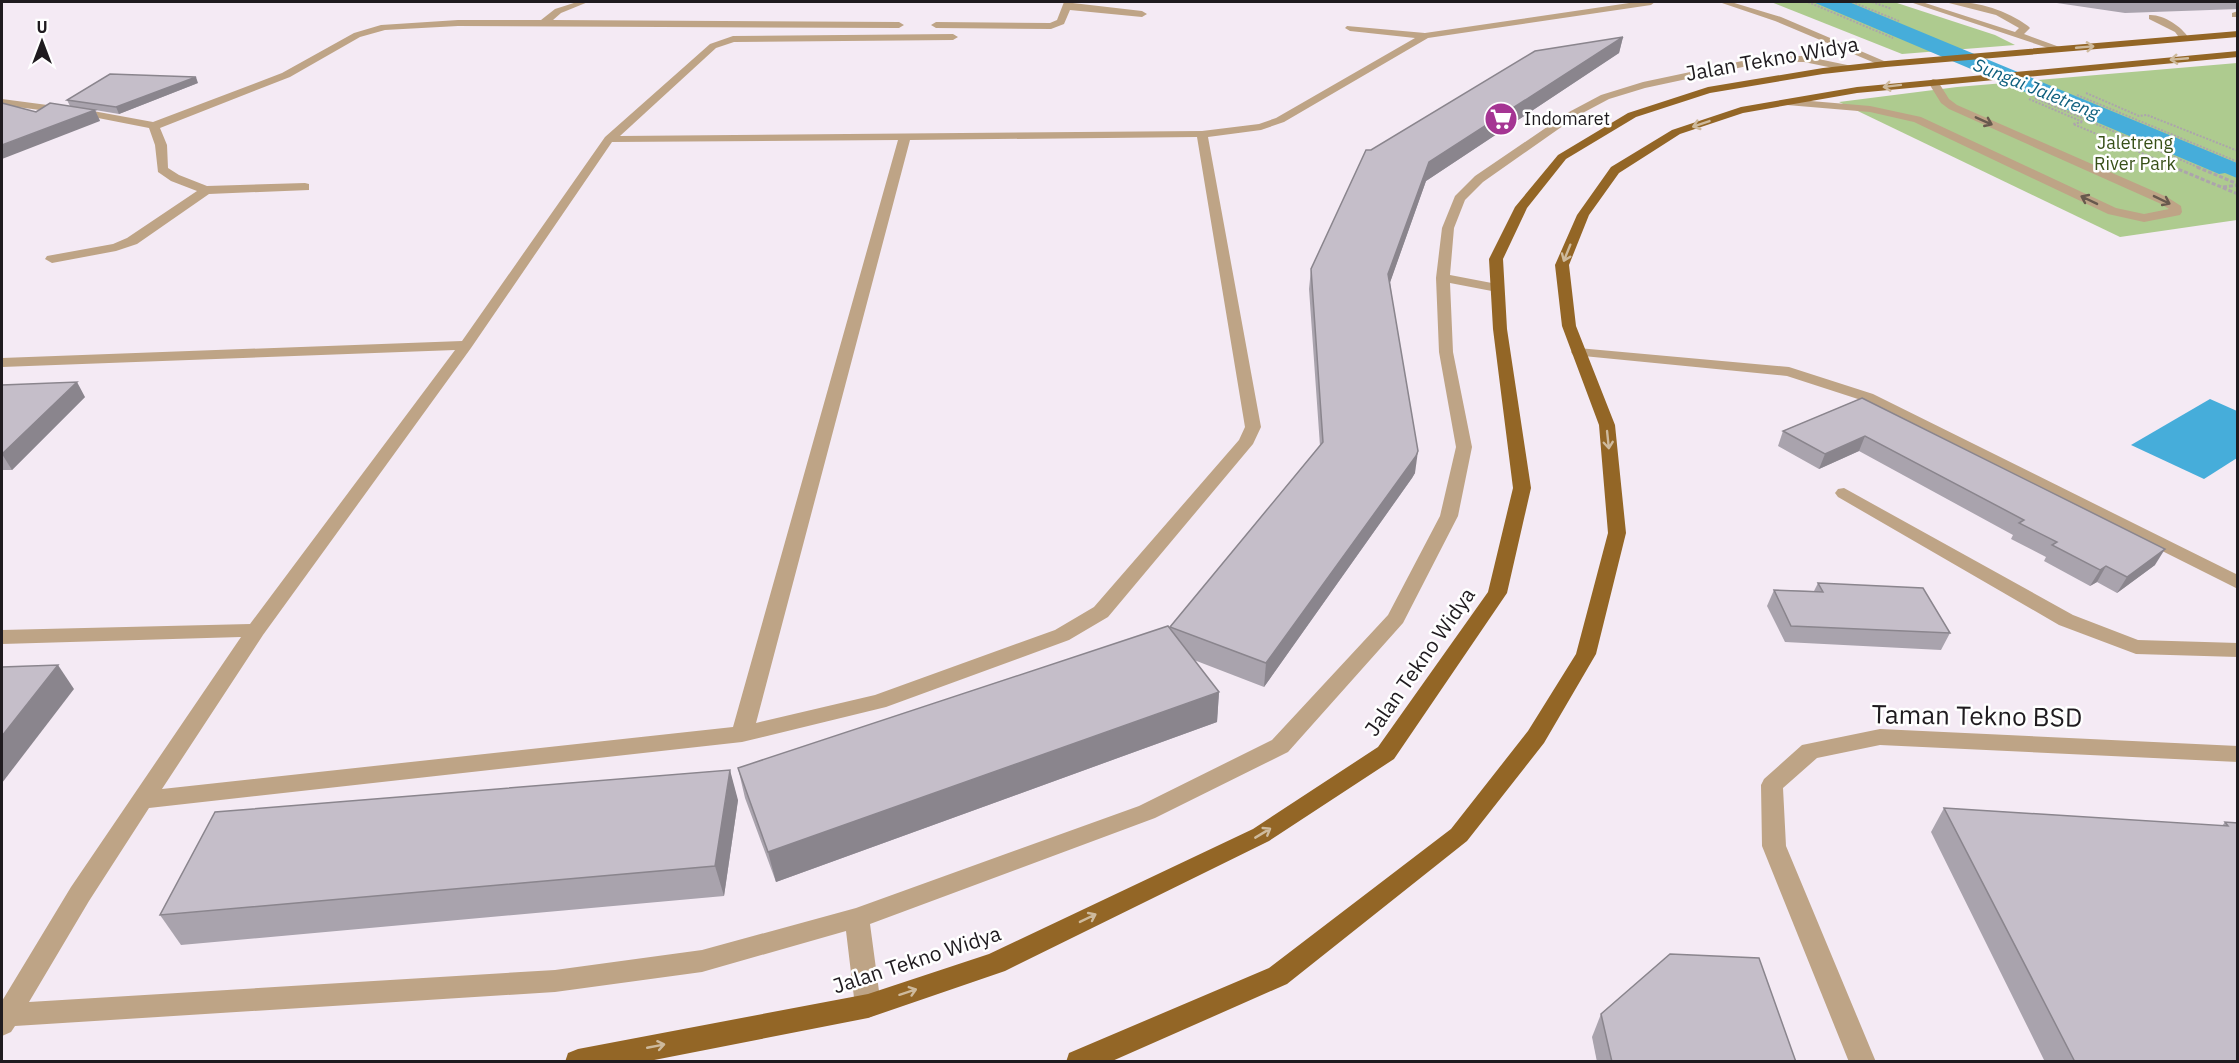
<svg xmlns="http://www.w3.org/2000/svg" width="2239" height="1063" viewBox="0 0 2239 1063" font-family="'IBM Plex Sans',sans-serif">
  <rect width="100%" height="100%" fill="#f4eaf4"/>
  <g fill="#aecb8f">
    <path d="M1771,2h123l101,33 20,10 -113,9z"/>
    <path d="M2237,63v157l-117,17 -281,-135 118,-15z"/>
  </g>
  <g fill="#46adda">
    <path d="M1813,2h36l388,161v15l-12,-5 -6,1z"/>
    <path d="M2210,399l27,12v47l-33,21 -73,-34z"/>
  </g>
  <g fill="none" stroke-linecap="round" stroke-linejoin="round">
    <g stroke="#aca4ac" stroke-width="2" stroke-dasharray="2 1.5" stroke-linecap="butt">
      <path d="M1808,2l85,36"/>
      <path d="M1852,2l47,19"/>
      <path d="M1872,2l20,7"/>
      <path d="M2086,93l53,23 8,-1 91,36"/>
      <path d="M2077,95l161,67"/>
      <path d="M2035,98l165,70"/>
      <path d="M2029,99l54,23 -10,2 104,44"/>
    </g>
    <g stroke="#aca4ac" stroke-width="3" stroke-dasharray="4 2" stroke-linecap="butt">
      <path d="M2173,167l65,27"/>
      <path d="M2197,167l41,17"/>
      <path d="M2223,187l15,-2"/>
    </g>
    <g fill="#bea486" fill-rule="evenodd">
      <path d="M577,2h11l-27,11 -8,7 346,2 5,3 -5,3 -441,-2 -73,4 -25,7 -70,40 -130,51 7,17 1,23 11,7 28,11 98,-3 4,1v6l-100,4 -72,50 -21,7 -64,12 -7,-4 2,-3 66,-12 14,-6 70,-47 -26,-10 -13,-9 -3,-27 -6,-17 -56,-11 -91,-12v-6l91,12 60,11 129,-49 72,-40 27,-8 77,-5h83l14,-11z"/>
      <path d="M1064,2l78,9 5,3 -5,3 -72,-7 -6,14 -13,5 -115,-1 -5,-3 5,-3 114,1 7,-3z"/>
      <path d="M1636,2h19l-4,3 -223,33 -144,84 -23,8 -53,7 53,290 -8,17 -145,173 -39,23 -183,67 -144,35 -593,66 -60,93 -60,101 526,-32 147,-20 154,-42 283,-102 133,-66 116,-125 52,-99 16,-69 -17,-95 -3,-74 6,-50 13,-32 20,-20 94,-64 32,-17 42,-13 123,-26h38l48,10 1,2 -5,3 -44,-9h-38l-121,26 -36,11 -32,17 -94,66 -18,18 -11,28 -4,47 47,9 7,4 -7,4 -47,-9 3,69 19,95 -14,69 -55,107 -115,129 -133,66 -285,106 11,82 -4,8 -9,4 -9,-4 -4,-8 -9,-75 -144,41 -147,20 -540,34 -4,6 -9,4v-35l69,-114 170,-250 -239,7v-14l248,-6 205,-274 -453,17v-9l460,-17 143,-204 105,-93 23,-8 220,-2 5,3 -5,3 -219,2 -18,6 -96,88 582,-5 57,-7 17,-6 139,-80 -65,-7 -5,-3 2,-2 78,7zM1197,137l48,290 -6,13 -145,167 -39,23 -180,65 -119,28 154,-583zM898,140l-165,587 -571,62 101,-154 208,-287 141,-206z"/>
      <path d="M1719,2h12l50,15 110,47 -9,2 -107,-45z"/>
      <path d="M1910,2h12l93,30 4,-4 -23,-13 -51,-13c28,-2 60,7 83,24l2,2 -6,6 41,15 -8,2z"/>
      <path d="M2238,11v6h-6v-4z"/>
      <path d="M2149,15c14,-1 32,11 40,23l-8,2 -6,-8 -26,-13z"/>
      <path d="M1933,79l4,1 12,19 8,6 210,92 14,9 1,6 -2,3 -36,7 -36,-8 -194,-92 -44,-10 -83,-7 -5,-3 5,-3 83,7 51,11 195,91 28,6 25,-5 -10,-6 -210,-94 -8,-6 -13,-21z"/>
      <path d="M1578,348l211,19 84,27 365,181v14l-377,-189 -74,-24 -214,-21 -2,-3 2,-3z"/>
      <path d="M1844,488l229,127 65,25 100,3v14l-102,-3 -77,-29 -221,-128 -3,-4 3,-4z"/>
      <path d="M1880,729l358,17v16l-358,-17 -63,13 -34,30 3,58 90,216h-27l-87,-216 -1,-61 3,-6 38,-34z"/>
    </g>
    <g fill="#936626" fill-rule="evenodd">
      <path d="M2238,31v6l-352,30 -63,7 -113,19 -74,24 -70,42 -39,49 -24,51 4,70 24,159 -24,105 -113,166 -125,82 -264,130 -137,47 -224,44h-79l3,-9 10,-4 290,-55 121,-40 264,-125 125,-82 110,-155 25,-104 -20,-159 -4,-70 26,-52 43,-52 70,-42 80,-26 115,-19 63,-7z"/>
      <path d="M2238,51v6l-381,36 -114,20 -63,21 -61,39 -30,42 -20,50 7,61 39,99 11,108 -30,121 -52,89 -77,98 -180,143 -177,78h-44l3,-9 200,-85 182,-139 77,-98 48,-77 32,-121 -9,-108 -37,-99 -7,-61 22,-50 34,-48 61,-37 69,-23 116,-20z"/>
    </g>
  </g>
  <g fill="#a9a3ad">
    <path d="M2050,2h188v7l-113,4z"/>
    <path d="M1623,37l-4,16 -193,128 -36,101 25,191 -3,5 -148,209 -70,-27 25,32 -2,30 -441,160 -31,-84 -7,-30 432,-140v-1l150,-181 -11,-157 2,-20 60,-119z"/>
    <path d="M198,83l-79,31 -24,-4 5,11 -30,-15 -3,-6z"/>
    <path d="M2,385l83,12 -73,73h-10z"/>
    <path d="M1862,398l293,167 -38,28 -20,-11 -7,4 -46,-25 2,-4 -35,-18 2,-4 -154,-84 -40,18 -41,-23 5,-15z"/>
    <path d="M1818,583l132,50 -9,17 -156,-8 -18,-36 7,-16 40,1z"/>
    <path d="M738,800l-14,96 -543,49 -21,-30z"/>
    <path d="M1944,808l278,18 3,-4 13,1v239h-193l-114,-230z"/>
    <path d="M1601,1014l195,48h-199l-5,-25z"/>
  </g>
  <g fill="#8a858d">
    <path d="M1623,37l-4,16 -193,128 -40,113 2,-20 41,-112z"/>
    <path d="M196,77l2,6 -79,31 -3,-7z"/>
    <path d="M95,110l5,11 -98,38v-14z"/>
    <path d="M77,382l8,15 -73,73 -10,-16z"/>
    <path d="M1865,436l-6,15 -40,18 6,-15z"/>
    <path d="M1418,451l-3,22 -3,5 -148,209 2,-24z"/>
    <path d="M2165,549l-10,16 -38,28 10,-16z"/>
    <path d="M2106,566l-9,16 -7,4 10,-16z"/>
    <path d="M58,665l16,24 -72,94v-47z"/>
    <path d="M1219,692l-2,30 -441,160 -8,-30z"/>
    <path d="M730,770l8,30 -14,96 -9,-30z"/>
  </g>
  <g fill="#c5bec9" stroke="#8a858d" stroke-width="1.5">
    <path d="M1623,37l-194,125 -41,112 30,177 -2,5 -150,207 -96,-36 153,-185 -12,-173 55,-119h5l164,-99z"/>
    <path d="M110,74l86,3 -80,30 -49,-7z"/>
    <path d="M2,103l34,9 14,-9 45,7 -93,35z"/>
    <path d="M77,382l-75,72v-69z"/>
    <path d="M1862,398l303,151 -38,28 -21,-11 -6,4 -48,-25 5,-3 -38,-19 5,-3 -159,-84 -40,18 -42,-23z"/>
    <path d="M1818,583l105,5 27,45 -159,-7 -17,-36 49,2z"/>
    <path d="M1168,626l51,66 -451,160 -30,-84z"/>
    <path d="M58,665l-56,71v-69z"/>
    <path d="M730,770l-15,96 -555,49 55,-103z"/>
    <path d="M1944,808l284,18 -3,-4 13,1v239h-163z"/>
    <path d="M1670,954l89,4 37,104h-184l-11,-48z"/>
  </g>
  <defs><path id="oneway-shaft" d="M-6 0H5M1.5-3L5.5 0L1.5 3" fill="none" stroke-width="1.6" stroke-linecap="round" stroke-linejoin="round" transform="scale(1.5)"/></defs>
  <g stroke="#ceba9d">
    <use href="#oneway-shaft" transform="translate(2085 47) rotate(-5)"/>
    <use href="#oneway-shaft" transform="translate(2179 59) rotate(175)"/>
    <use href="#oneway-shaft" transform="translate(1892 86) rotate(173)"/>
    <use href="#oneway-shaft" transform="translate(1701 124) rotate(161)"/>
    <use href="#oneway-shaft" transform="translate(1567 253) rotate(112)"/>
    <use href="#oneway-shaft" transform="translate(1608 440) rotate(84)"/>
    <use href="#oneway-shaft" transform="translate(1263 833) rotate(-31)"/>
    <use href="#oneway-shaft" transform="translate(1088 918) rotate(-26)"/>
    <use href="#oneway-shaft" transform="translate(908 992) rotate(-18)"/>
    <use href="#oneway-shaft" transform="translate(656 1046) rotate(-11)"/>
  </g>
  <g stroke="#67594d">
    <use href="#oneway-shaft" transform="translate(1984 121) rotate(24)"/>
    <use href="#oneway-shaft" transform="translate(2089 200) rotate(-154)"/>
    <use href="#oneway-shaft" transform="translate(2162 200) rotate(26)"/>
  </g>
  <defs>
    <g id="supermarket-disc" transform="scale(1.725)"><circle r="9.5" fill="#a53593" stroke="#fff"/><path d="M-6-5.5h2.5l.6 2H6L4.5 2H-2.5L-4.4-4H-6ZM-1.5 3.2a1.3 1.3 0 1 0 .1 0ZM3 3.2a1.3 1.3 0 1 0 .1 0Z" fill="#fff"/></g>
  </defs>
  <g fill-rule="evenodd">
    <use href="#supermarket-disc" x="1501" y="119"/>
  </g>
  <g text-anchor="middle" stroke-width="5" stroke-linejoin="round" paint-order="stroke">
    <g font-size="18" font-style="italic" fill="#0d5f7e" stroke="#fff">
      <text transform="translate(2036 89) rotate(22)" y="6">Sungai Jaletreng</text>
    </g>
    <g font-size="18" fill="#1f1b1f" stroke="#fff" text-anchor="start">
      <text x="1524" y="125">Indomaret</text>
    </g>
    <g font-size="18" fill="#385018" stroke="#fff">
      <text x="2135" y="149">Jaletreng<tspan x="2135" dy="21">River Park</tspan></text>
    </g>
    <g font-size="21" fill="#1f1b1f" stroke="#fff">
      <text transform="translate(1772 59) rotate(-10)" y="7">Jalan Tekno Widya</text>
      <text transform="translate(1420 662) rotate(-55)" y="7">Jalan Tekno Widya</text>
      <text transform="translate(917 960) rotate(-18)" y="7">Jalan Tekno Widya</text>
    </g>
    <g font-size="26" fill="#1f1b1f" stroke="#fff">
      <text transform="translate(1977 716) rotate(1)" y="9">Taman Tekno BSD</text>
    </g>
  </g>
  <rect width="2239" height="1063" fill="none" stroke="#1f1b1f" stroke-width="6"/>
  <g transform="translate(42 42)" stroke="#ffffff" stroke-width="4.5" paint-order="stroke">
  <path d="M0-4.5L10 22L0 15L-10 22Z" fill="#1f1b1f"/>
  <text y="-9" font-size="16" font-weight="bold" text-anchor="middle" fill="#1f1b1f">U</text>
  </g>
</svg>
